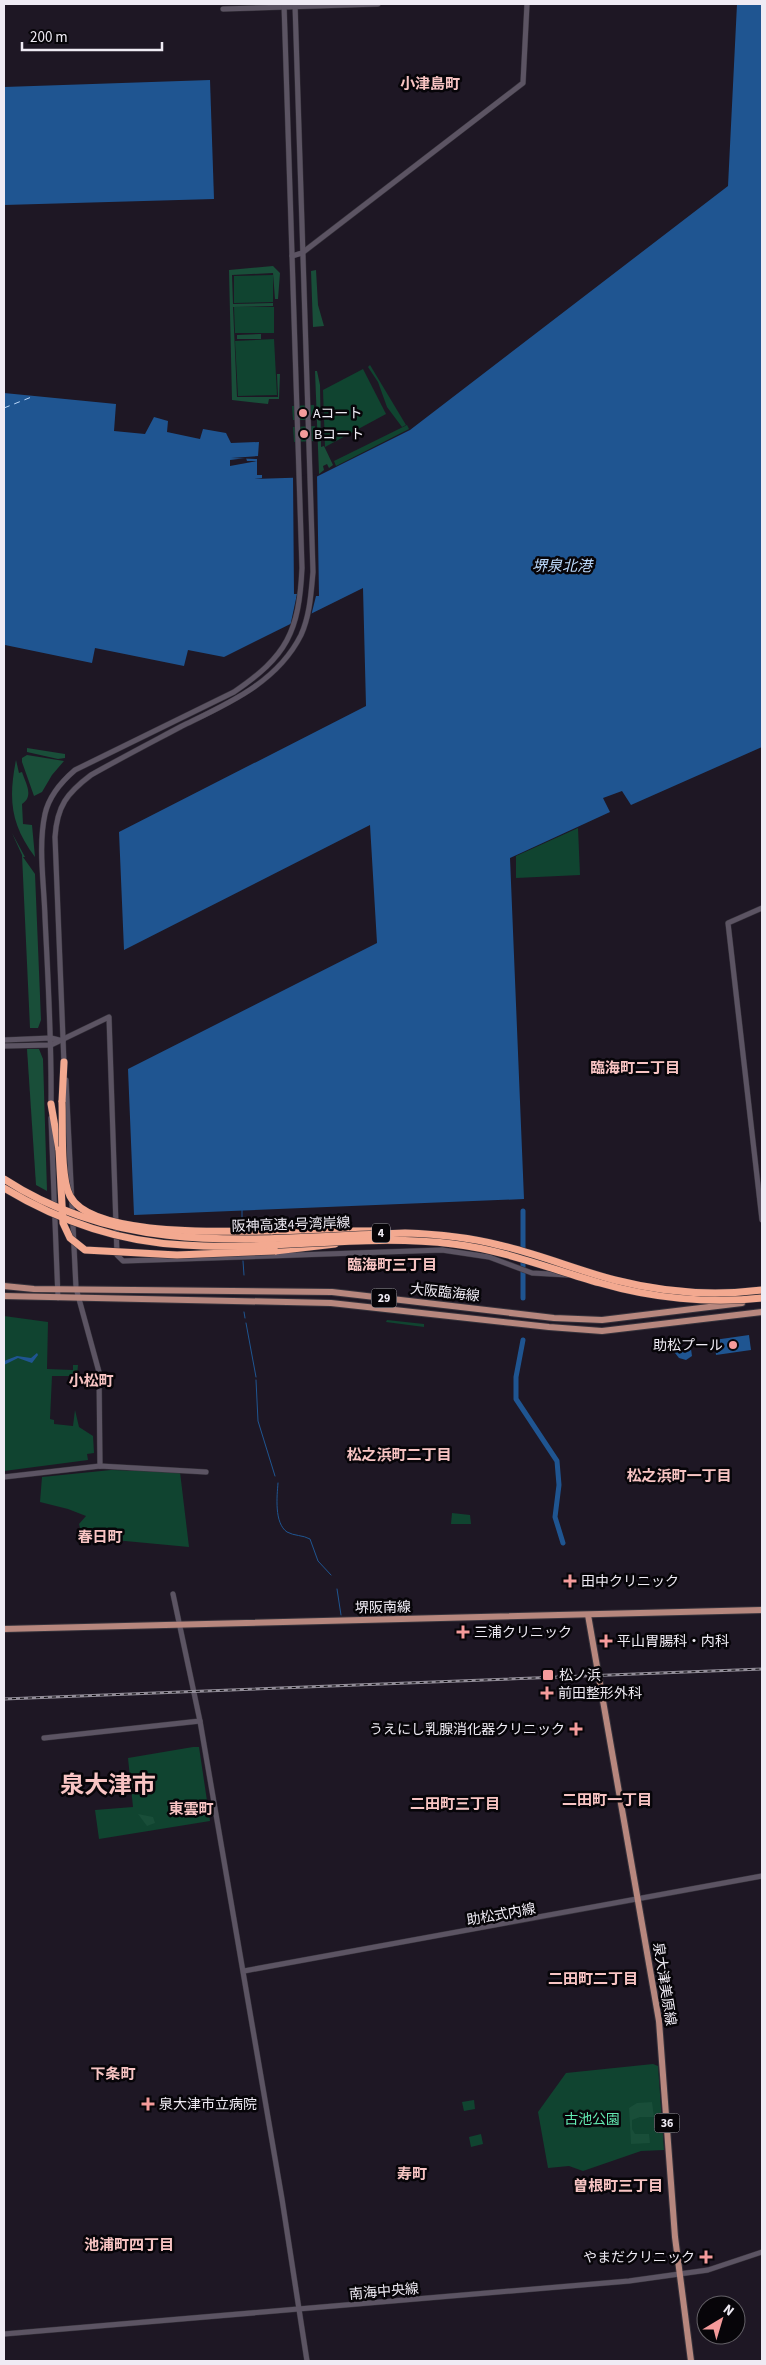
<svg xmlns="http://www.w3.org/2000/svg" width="766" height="2365" viewBox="0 0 766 2365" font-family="'Source Sans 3','Noto Sans JP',sans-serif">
  <rect width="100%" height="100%" fill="#1e1724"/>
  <g fill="#104430">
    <path d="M273,275v27l-39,1v-27z"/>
    <path d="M234,307h40v26h-39z"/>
    <path d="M274,339l3,56 -39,1 -3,-55z"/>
    <path d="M370,365l36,60 -4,2 -15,-20 -9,-25 -10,-15z"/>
    <path d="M363,369l23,45 -61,33 -2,-57z"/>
    <path d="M314,405v15h-21l-1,-14z"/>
    <path d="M407,425l2,4 -73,37 -2,-5z"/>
    <path d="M315,426v15l-21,1 -1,-15z"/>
    <path d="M578,828l2,47 -64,3v-22z"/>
    <path d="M4,1316l44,6 -1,47 26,1v-5h5l-1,11 -4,1h5l-1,10v-8h-5v-3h-20l-2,43 4,1v4l19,2 2,-16 4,17 14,9 1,17 -7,1 1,6 -84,11z"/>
    <path d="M387,1320l37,4v3l-38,-5z"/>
    <path d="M111,1470l69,2 9,75 -96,-9 -13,-10 -1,-4 7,-8 -18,-7 -28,-7 2,-25z"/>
    <path d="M452,1513l18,2 1,9h-20z"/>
    <path d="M193,1747h6l11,74 -111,18 -4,-29 38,-3 -5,-49z"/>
    <path d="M653,2064l5,2 6,84 -23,1 -58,20 -14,-5 -21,2 -10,-56 28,-39z"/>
    <path d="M474,2100l1,9 -11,2 -2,-9z"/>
    <path d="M481,2134l2,10 -12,3 -2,-10z"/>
  </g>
  <g fill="#194e39">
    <path d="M273,266l7,7 -2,26h-3l-2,-26 -41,2 1,29 40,-1v3l-40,1 4,90h41l-1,-23h3l-1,25h-10l-1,5 -36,-4 -3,-130z"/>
    <path d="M316,270l2,35 6,21 -11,1 -2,-56z"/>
    <path d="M261,334v5h-24v-4z"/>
    <path d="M315,371h2l3,14 1,62 3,-1 9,19 -4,3 -2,-4 -4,2 1,4 -5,4z"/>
    <path d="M27,748l38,6v4l-7,1 -31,-7z"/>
    <path d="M27,755l37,6 -12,14 -10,17 -8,4 -12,-34v-4z"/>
    <path d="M16,760l3,13 3,-1c4,12 12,24 0,32l1,20 9,1 3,32c-24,-32 -27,-57 -19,-97z"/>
    <path d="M12,833l13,24h-2l12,17 6,146 -3,8h-8l-8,-173z"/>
    <path d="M27,1049h12l4,10 4,132 -11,-6z"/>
    <path d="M138,1814l15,3 2,6 -8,3z"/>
    <path d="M652,2102l2,15h-14l-8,3v9l3,5h14l1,9 -19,1 -2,-36 8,-5z"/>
  </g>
  <g fill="#1f5591">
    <path d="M737,4h25v743l-131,58 -9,-14 -19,7 7,14 -100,46 14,341 -390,16 -6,-146 249,-126 -7,-118 -246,125 -5,-118 247,-126 -3,-118 -139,69 -36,-7 -4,16 -89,-18 -3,15 -87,-18 -1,4v-256l112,11 -2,27 31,3 9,-17 14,4 -1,11 33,7 3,-10 23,4 5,10 28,-1 -1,14 -27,2 26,1v16h5v3l-8,1 62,-2 94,-47 318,-244z"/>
    <path d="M210,80l4,119 -210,6v-118z"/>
    <path d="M749,1335l2,15 -35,5 -2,-15z"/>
    <path d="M678,1346l4,1 2,4 7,-2 1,7 -6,4 -7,-2 -4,-5z"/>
    <path d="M37,1353l1,2 -6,8 -14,-5 -14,7v-4l13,-5 14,2z"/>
  </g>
  <g fill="#1e1724">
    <path d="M246,458l1,3h10l-27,5v-6z"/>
    <path d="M317,474l2,122h-3l-5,20 -21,11 7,-33h-3l-1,-118z"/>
  </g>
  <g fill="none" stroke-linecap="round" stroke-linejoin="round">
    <g stroke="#1f5591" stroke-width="1">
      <path d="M242,1226v-17"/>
      <path d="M243,1261l1,14"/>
      <path d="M244,1312l1,6"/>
      <path d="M246,1323l10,54"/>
      <path d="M256,1380l2,41 17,55"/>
      <path d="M278,1483c-1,13 -4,40 9,49 7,4 16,3 23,7l8,22 13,14"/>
      <path d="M337,1589l4,26"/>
    </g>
    <g stroke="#1f5591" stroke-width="5">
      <path d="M523,1211v87"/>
      <path d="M523,1340l-7,37v22l41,62 2,24 -4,32 8,26"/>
    </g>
    <path stroke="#bad7f9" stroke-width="1" stroke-dasharray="6 5" stroke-linecap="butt" d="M4,408l30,-12"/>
    <g stroke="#36323b" stroke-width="6">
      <g id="minor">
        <path d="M223,9l155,-5"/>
        <path d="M292,256l10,-3 221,-170 4,-79"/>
        <path d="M762,908l-34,15 34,297"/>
        <path d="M4,1040l47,-2 12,3"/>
        <path d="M4,1046l47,-1 58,-28 8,238 6,6 319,-11 47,7 43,16 36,2"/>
        <path d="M64,1064l-9,-227c2,-31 12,-44 36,-62 30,-17 61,-33 91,-49 45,-22 95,-43 119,-91 9,-20 10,-42 12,-63l-18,-568"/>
        <path d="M66,1080l10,208 23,84 1,94"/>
        <path d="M51,1107c1,-63 -3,-127 -6,-190 -1,-34 -7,-71 0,-103 4,-18 16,-32 30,-44l159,-78c53,-36 65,-60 68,-124l-18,-564"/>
        <path d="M51,1118l7,180"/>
        <path d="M4,1477l96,-11 106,6"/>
        <path d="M173,1594l27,127 82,478 25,162"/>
        <path d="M44,1738l156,-17"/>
        <path d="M244,1971l518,-95"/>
        <path d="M4,2334l625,-53 79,-11 54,-18"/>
      </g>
    </g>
    <g stroke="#36323b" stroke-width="8">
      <g id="major">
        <path d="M4,1286l30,3 298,3 222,26 48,2 140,-17"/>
        <path d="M4,1296l327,7 218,24 53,4 160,-19"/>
        <path d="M588,1615l71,406 16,216 16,124"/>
        <path d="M4,1629l758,-19"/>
      </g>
    </g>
    <g stroke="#36323b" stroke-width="8">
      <g id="highway">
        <path d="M62,1102l2,-40"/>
        <path d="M51,1104l8,46"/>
        <path d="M271,1231h112"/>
        <path d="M275,1251l60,-7"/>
      </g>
    </g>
    <use href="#minor" stroke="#5c5463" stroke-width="5"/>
    <use href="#major" stroke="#b7877e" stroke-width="6"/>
    <use href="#highway" stroke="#f3a990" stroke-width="7"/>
    <g stroke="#928d98" stroke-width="3">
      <path id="rail" d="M4,1699l758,-30"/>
    </g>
    <use href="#rail" stroke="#070509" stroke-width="1" stroke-dasharray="4" stroke-linecap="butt"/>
    <g stroke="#36323b" stroke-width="8" stroke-linecap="butt">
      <g id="highway-bridge">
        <path d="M62,1102c1,23 -2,75 8,94 22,42 159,35 201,35"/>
        <path d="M59,1150l4,73 7,15 15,12 92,5 98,-4"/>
        <path d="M4,1179c124,81 262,58 401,54 32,1 63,4 94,12 40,9 77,25 116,35 47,12 99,16 147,10"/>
        <path d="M4,1188c55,33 116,54 180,57 90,6 180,-12 269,-1 51,6 98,25 147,39 51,15 109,21 162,15"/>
      </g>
    </g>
    <use href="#highway-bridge" stroke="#f3a990" stroke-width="7"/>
  </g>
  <g fill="#f59b9b" stroke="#070509" stroke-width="2">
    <circle cx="303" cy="413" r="5"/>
    <circle cx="304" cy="434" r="5"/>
    <circle cx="733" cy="1345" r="5"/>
    <path d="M567.5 1573.5h5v5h5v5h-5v5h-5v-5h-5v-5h5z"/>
    <path d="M460.5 1624.5h5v5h5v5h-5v5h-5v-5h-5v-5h5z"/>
    <path d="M603.5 1633.5h5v5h5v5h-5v5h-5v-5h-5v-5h5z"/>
    <rect x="542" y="1669" width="12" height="12" rx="2.5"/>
    <path d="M544.5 1685.5h5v5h5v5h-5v5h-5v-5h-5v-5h5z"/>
    <path d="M573.5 1721.5h5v5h5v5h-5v5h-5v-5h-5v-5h5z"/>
    <path d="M145.5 2096.5h5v5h5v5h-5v5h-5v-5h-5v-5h5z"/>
    <path d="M703.5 2249.5h5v5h5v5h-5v5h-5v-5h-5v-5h5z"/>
  </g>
  <g text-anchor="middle" stroke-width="5" stroke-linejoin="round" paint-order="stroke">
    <g fill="#070509" stroke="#a9a6ae" stroke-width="1">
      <rect x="372" y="1223.5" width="18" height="19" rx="4"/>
      <rect x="371.5" y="1288.5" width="25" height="19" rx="4"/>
      <rect x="654.5" y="2113.5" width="25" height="19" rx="4"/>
    </g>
    <g font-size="12" font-weight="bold" fill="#efebf4">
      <text x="381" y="1237">4</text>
      <text x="384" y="1302">29</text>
      <text x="667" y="2127">36</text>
    </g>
    <g font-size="14" fill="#efebf4" stroke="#070509" text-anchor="start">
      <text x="313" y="418">Aコート</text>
      <text x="314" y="439">Bコート</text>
      <text x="723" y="1350" text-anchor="end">助松プール</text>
      <text x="581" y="1586">田中クリニック</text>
      <text x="474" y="1637">三浦クリニック</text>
      <text x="617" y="1646">平山胃腸科・内科</text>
      <text x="559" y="1680">松ノ浜</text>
      <text x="558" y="1698">前田整形外科</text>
      <text x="565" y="1734" text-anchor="end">うえにし乳腺消化器クリニック</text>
      <text x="159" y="2109">泉大津市立病院</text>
      <text x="695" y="2262" text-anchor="end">やまだクリニック</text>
    </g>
    <g font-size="14" fill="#efebf4" stroke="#070509">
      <text transform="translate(291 1224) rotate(-2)" y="5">阪神高速4号湾岸線</text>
      <text transform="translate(445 1292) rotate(6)" y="5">大阪臨海線</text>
      <text transform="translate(383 1607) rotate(-1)" y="5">堺阪南線</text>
      <text transform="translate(501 1914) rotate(-10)" y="5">助松式内線</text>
      <text transform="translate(665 1984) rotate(81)" y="5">泉大津美原線</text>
      <text transform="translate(384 2291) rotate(-5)" y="5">南海中央線</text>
    </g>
    <g font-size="14" fill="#62e9b1" stroke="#070509">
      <text x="592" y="2124">古池公園</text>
    </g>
    <g font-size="15" font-weight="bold" fill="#f8c4c3" stroke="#070509">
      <text x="430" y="89">小津島町</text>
      <text x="635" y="1073">臨海町二丁目</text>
      <text x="392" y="1270">臨海町三丁目</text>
      <text x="91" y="1386">小松町</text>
      <text x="399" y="1460">松之浜町二丁目</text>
      <text x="679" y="1481">松之浜町一丁目</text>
      <text x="100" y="1542">春日町</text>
      <text x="607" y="1805">二田町一丁目</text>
      <text x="455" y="1809">二田町三丁目</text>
      <text x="191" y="1814">東雲町</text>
      <text x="593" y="1984">二田町二丁目</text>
      <text x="113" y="2079">下条町</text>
      <text x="412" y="2179">寿町</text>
      <text x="618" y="2191">曽根町三丁目</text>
      <text x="129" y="2250">池浦町四丁目</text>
    </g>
    <g font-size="15" font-style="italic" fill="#bad7f9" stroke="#070509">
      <text x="562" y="571">堺泉北港</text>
    </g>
    <g font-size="24" font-weight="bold" fill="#f8c4c3" stroke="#070509">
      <text x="108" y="1793">泉大津市</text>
    </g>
  </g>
  <rect width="766" height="2365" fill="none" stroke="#efebf4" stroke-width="10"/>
  <g transform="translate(721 2320) rotate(38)"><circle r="24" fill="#070509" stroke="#646167"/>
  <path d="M0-4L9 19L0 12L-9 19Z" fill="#f59b9b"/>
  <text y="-8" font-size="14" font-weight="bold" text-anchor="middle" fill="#efebf4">N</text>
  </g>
  <path d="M22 42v8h140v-8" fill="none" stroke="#efebf4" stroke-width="2.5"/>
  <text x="30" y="42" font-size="15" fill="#efebf4" stroke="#070509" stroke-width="4" paint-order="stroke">200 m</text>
</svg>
